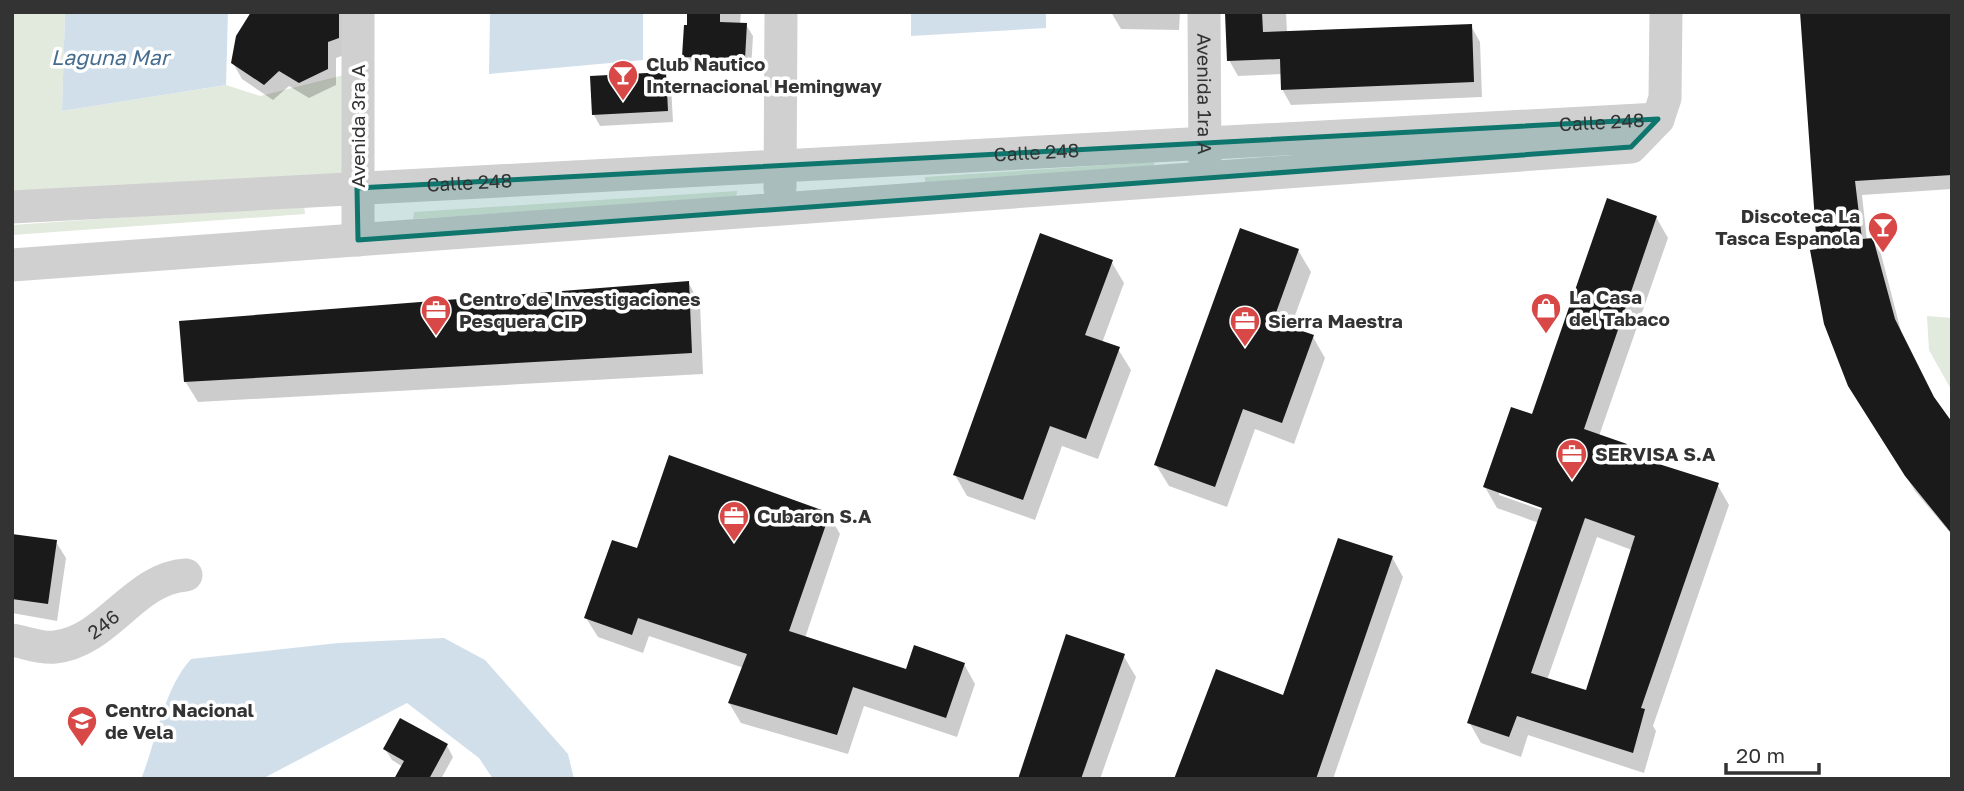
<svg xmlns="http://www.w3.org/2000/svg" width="1964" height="791" viewBox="0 0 1964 791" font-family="'Golos Text',sans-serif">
  <rect width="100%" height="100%" fill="#fff"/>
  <g fill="#e2e9dd">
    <path d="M12,12h53l-3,99 164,-26 34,11 92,-23 -4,108 -336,28z"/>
    <path d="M1154,162l1,7 -230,16v-8z"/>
    <path d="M737,191l-1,7 -323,21 1,-7z"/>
    <path d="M304,205l1,9 -293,21v-10z"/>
    <path d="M1927,316l25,2v73l-23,-41z"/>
  </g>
  <g fill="#d1dfeb">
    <path d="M65,12h163l-2,73 -164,26z"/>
    <path d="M490,12h153v48l-154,14z"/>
    <path d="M911,12h135v16l-135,8z"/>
    <path d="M444,638l41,22 83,94 6,25h-81l-14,-21 -72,-55 -145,76h-121c16,-39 22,-89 50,-120l147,-16z"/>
  </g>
  <g fill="#0003" fill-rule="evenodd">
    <path d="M254,12h96l-3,42 -11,4v27l-27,13 -20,-12 -16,14 -31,-21 -9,-16z"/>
    <path d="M688,12h53l-1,12 6,1 7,11 -2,34 -60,-1 -7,-12z"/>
    <path d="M1111,12h69l-1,18 -58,-1z"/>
    <path d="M1242,12h44l1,21 184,-7 9,16 2,55 -191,8 -9,-16v-15l-44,2 -9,-16z"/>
    <path d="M1801,12h151v177l-90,6 5,46 5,-1 9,14 21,81 34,68 16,22v110l-37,-44 -56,-91 -40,-149z"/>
    <path d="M665,74l6,11 2,37 -73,4 -6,-11z"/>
    <path d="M1656,217l12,21 -69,198 27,10 7,11 84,27 12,21 -76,221 3,5 -12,42 -116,-38 -7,22 -40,-14 -12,-21 70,-199 -42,-15 -12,-21 48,-70zM1499,491l52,18 -1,4 -51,-18zM1597,537l35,13 -45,143 -40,-13z"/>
    <path d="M1298,250l13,22 -21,57 23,8 12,21 -31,86 -39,-15 -28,78 -58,-21 -13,-21z"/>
    <path d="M1111,261l13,22 -22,60 16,6 13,21 -33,89 -36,-13 -27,74 -68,-24 -12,-21z"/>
    <path d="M688,282l12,22 3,70 -505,28 -13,-21z"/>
    <path d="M829,515l11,19 -35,104 102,33 57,-7 11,20 -18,53 -93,-31 -16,48 -107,-31 -12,-20 15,-35 -95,-32 -6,17 -45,-16 -12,-19 52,-67z"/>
    <path d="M12,535l44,7 10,16 -9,63 -45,-8z"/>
    <path d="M1392,557l11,20 -70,202h-157l108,-82z"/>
    <path d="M1123,655l13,22 -36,102h-80z"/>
    <path d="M447,746l6,11 -12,22h-45l7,-12 -11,-7 -7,-11z"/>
  </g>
  <g fill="#1a1a1a" fill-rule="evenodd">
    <path d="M251,12h88v26l-11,4v27l-29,14 -20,-12 -15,14 -33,-22 5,-27z"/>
    <path d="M687,12h33v10l27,1 -2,36 -63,-2 2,-32h3z"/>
    <path d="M1262,12l1,20 209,-8 2,58 -193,8 -1,-31 -53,2 -2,-48z"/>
    <path d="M1800,12h152v163l-97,6 7,58 11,-1 22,81 39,78 18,25v112l-47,-58 -57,-90 -24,-62 -14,-74 7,-1z"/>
    <path d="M666,72l2,39 -76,4 -2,-39z"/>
    <path d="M1607,198l50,18 -73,213 43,15 -3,9 95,30 -78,225 4,1 -12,44 -116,-37 -8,21 -42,-14 75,-215 -59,-21 28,-80 21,7zM1585,518l50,18 -49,154 -55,-17z"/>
    <path d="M1240,228l59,21 -26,72 41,14 -32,88 -39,-14 -28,78 -61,-22z"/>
    <path d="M1040,233l73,27 -28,75 35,12 -34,92 -36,-13 -27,74 -70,-25z"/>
    <path d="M689,281l3,72 -508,29 -5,-61z"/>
    <path d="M669,455l161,58 -41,118 117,38 8,-24 51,18 -19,55 -93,-31 -16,48 -109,-32 19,-49 -109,-36 -6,17 -48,-17 28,-78 25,8z"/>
    <path d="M12,534l45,6 -9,64 -36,-5z"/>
    <path d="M1338,538l55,18 -77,223h-142l42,-110 67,26z"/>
    <path d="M1066,634l59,20 -44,125h-63z"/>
    <path d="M400,718l48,26 -19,35h-35l10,-18 -21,-12z"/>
  </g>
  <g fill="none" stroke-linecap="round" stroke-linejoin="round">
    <g stroke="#d0d0d0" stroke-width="33">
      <path d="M358,12v228"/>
      <path id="s1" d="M1204,12l1,153"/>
      <path d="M1658,119l7,-21 1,-86"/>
      <path d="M780,188l1,-176"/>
      <path id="s2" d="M12,207l1646,-88 -27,28 -1619,118"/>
      <path id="s3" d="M12,640c13,2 30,9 43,7 52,-5 79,-69 131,-72"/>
    </g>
  </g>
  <path fill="#0f766e" fill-opacity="0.2" stroke="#0f766e" stroke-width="5" stroke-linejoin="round" d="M1658,119l-27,28 -1273,93 -1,-52z"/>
  <defs>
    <g id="bar-pin" transform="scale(1.575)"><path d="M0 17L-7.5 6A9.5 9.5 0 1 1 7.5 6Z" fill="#d84846" stroke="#fff"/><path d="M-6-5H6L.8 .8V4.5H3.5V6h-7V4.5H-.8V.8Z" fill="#fff"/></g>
    <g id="shop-pin" transform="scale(1.575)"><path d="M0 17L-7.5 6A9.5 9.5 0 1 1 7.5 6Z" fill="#d84846" stroke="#fff"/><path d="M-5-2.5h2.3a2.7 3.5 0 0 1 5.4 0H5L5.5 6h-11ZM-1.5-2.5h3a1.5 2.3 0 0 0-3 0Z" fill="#fff"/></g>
    <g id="office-pin" transform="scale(1.575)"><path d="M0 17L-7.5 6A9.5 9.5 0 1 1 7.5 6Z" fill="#d84846" stroke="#fff"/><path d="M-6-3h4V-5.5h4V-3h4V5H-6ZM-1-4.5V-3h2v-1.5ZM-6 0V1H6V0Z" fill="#fff"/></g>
    <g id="school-pin" transform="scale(1.575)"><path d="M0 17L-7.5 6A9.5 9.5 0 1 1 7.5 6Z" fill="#d84846" stroke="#fff"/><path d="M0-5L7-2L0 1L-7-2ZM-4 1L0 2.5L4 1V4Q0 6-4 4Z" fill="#fff"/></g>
  </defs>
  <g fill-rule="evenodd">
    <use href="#bar-pin" x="623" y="75"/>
    <use href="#bar-pin" x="1883" y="227"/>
    <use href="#shop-pin" x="1546" y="308"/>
    <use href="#office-pin" x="436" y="310"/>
    <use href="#office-pin" x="1245" y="321"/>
    <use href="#office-pin" x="1572" y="454"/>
    <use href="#office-pin" x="734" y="516"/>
    <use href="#school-pin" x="82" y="721"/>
  </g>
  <g text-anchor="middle" stroke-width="7" stroke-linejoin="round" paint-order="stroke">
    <g font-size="19" font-weight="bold" fill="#333" stroke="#fff" text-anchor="start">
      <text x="646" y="71">Club Nautico<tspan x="646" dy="22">Internacional Hemingway</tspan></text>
      <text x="1860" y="223" text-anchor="end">Discoteca La<tspan x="1860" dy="22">Tasca Espanola</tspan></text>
      <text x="1569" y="304">La Casa<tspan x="1569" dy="22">del Tabaco</tspan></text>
      <text x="459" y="306">Centro de Investigaciones<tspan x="459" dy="22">Pesquera CIP</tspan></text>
      <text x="1268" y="328">Sierra Maestra</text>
      <text x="1595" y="461">SERVISA S.A</text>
      <text x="757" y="523">Cubaron S.A</text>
      <text x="105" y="717">Centro Nacional<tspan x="105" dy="22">de Vela</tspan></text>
    </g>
    <g font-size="19" fill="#333" stroke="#fff">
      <text dy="7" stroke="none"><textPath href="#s1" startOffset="82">Avenida 1ra A</textPath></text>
      <text dy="7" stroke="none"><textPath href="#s2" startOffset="1592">Calle 248</textPath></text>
      <text transform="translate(358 126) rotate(-90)" y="7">Avenida 3ra A</text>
      <text dy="7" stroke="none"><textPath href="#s2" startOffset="1026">Calle 248</textPath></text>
      <text dy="7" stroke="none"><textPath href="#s2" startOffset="458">Calle 248</textPath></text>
      <text dy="7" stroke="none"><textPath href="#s3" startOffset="98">246</textPath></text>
    </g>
    <g font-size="21" font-style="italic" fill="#466d90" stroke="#fff">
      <text x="110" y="65">Laguna Mar</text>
    </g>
  </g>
  <rect width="1964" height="791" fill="none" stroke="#333333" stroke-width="28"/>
  <path d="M1726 763v10h93v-10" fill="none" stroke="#333333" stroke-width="3.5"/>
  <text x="1736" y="763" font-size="21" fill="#333333" stroke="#ffffff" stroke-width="5" paint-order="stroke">20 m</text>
</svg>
